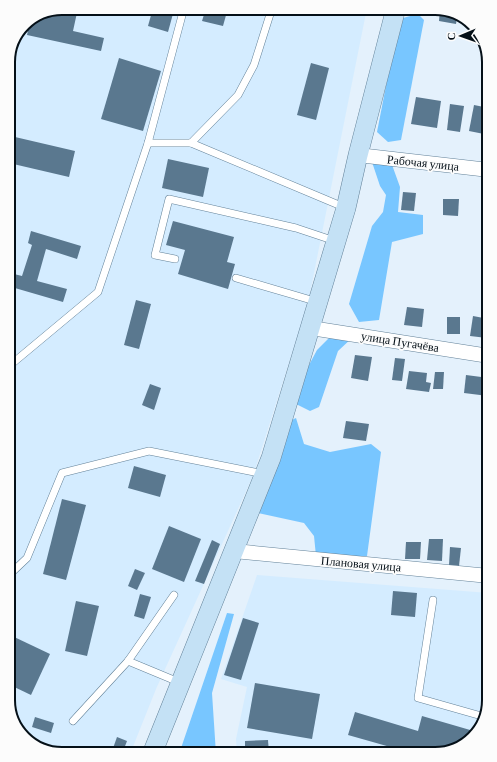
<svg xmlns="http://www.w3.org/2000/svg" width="497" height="762" viewBox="0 0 497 762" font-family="'Crimson Pro',serif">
  <rect width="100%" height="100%" fill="#e4f1fc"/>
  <g fill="#d4ecff">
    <path d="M62,8h305l-59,295 -55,173 -97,213 -26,65h-72l-26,-9 -17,-18 -7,-27v-642l16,-34z"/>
    <path d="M257,575l232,18v108l-7,26 -20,20 -26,7h-199l-1,-15 11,-52 -26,-8z"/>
  </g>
  <g fill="#78c6ff">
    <path d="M418,14l6,6 -23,120 -13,2 -11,-10 22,-113z"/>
    <path d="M372,162h19l9,25 -2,25 25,3v19l-31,8 -13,78 -20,2 -10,-18 23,-78 11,-14 3,-17 -6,-9z"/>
    <path d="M333,334l20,3 -15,14 -19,56 -9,4 -14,-7 6,-26 15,-28z"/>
    <path d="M296,418l8,26 26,8 41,-8 10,8 -14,104h-51l-2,-20 -10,-13 -46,-10 27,-90z"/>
    <path d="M227,613l7,1 -22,79 4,61h-37z"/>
  </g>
  <g fill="#5a788f">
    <path d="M62,8h16l-5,23 31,7 -3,13 -74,-16 3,-14z"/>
    <path d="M153,8h14l7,2 -6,22 -20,-6z"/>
    <path d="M206,8h22l-5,18 -21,-5z"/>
    <path d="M440,9l22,6 4,4 -9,-1 -1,6 -17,-3z"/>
    <path d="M119,58l42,13 -18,60 -42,-12z"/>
    <path d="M311,63l18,5 -13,52 -19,-5z"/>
    <path d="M8,65l8,2 -7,29h-1z"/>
    <path d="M416,97l25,4 -4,27 -26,-4z"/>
    <path d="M450,104l14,2 -4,26 -13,-2z"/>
    <path d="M474,105l15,3 -5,26 -15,-3z"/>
    <path d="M15,137l60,14 -6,26 -60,-14z"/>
    <path d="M168,159l41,9 -6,29 -41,-9z"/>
    <path d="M403,192l13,1 -2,18 -13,-1z"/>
    <path d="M443,199h16l-1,17 -15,-1z"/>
    <path d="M173,221l61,16 -7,25 8,2 -7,25 -50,-15 7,-24 -19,-5z"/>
    <path d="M31,231l50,15 -4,13 -31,-10 -9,32 30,8 -4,13 -55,-16 2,-13 12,3 10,-31 -4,-2z"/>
    <path d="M136,300l15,4 -12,45 -15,-4z"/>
    <path d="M407,307l17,2 -2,18 -18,-2z"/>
    <path d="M473,316l16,3 -2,19 -17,-2z"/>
    <rect x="447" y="317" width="13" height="17"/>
    <path d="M355,355l17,2 -4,24 -17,-3z"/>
    <path d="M395,358l10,1 -3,22 -10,-1z"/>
    <path d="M409,371l18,2 -1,9 5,1 -2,9 -23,-3z"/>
    <path d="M435,372h9l-1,17h-10z"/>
    <path d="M466,375l23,3 -1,18 -24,-3z"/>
    <path d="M150,384l11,4 -7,22 -12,-5z"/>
    <path d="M346,421l23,3 -3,17 -23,-3z"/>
    <path d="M134,466l32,9 -6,22 -32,-9z"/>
    <path d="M486,470l3,1v22l-6,-1z"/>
    <path d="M62,499l24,6 -20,75 -23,-6z"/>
    <path d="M169,526l32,13 -17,43 -32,-13z"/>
    <path d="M429,539h14l-1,22 -15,-1z"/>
    <path d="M212,540l8,4 -16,40 -9,-3z"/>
    <path d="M406,542h15l-1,17h-15z"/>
    <path d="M450,547l11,1 -2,18 -10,-1z"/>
    <path d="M135,569l10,4 -8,17 -9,-4z"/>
    <path d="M393,591l24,2 -2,24 -24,-2z"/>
    <path d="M140,594l11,3 -7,22 -10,-3z"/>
    <path d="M76,601l23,5 -12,50 -22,-5z"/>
    <path d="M243,618l16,5 -18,57 -17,-5z"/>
    <path d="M10,635l40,19 -19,41 -23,-11v-45z"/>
    <path d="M255,683l65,11 -8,45 -65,-11z"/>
    <path d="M355,712l63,19 4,-15 55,16 -15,15 -26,7h-21l-67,-19z"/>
    <path d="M35,717l19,6 -3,10 -19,-6z"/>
    <path d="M117,737l10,4 -5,13h-11z"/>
    <path d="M268,740l1,14h-24v-13z"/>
  </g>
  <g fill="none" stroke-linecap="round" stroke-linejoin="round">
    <g stroke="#638299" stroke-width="8">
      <g id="lane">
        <path d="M148,143h43l47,-48 16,-30 18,-57"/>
        <path d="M191,143l155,65"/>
        <path d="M175,259l-20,-4 14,-56 127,29 39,13"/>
        <path d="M236,278l82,24"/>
        <path d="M8,367l90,-75 50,-149 36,-135"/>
        <path d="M8,576l19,-18 35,-85 87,-22 115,23"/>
        <path d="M433,600l-15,98 67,19"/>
        <path d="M128,661l53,22"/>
        <path d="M73,721l55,-60 46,-66"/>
      </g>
    </g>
    <g stroke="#638299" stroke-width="15">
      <g id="street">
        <path d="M358,155l131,15"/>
        <path d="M311,328l178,28"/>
        <path d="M234,551l255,25"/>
      </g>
    </g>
    <g stroke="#638299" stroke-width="20">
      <path id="secondary" d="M152,754l119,-296 75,-250 12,-53 38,-147"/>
    </g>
    <use href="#lane" stroke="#fff" stroke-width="7"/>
    <use href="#street" stroke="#fff" stroke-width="14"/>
    <use href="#secondary" stroke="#c4e1f5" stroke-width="19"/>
  </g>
  <g text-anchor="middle" stroke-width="3.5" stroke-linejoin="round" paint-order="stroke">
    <g font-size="12" fill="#051018" stroke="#fcfcfc">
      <text transform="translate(423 163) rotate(6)" y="4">Рабочая улица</text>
      <text transform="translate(400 342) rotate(9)" y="4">улица Пугачёва</text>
      <text transform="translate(361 564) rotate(5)" y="4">Плановая улица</text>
    </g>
  </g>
  <path d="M0 0H497V762H0ZM62 15H435A47 47 0 0 1 482 62V700A47 47 0 0 1 435 747H62A47 47 0 0 1 15 700V62A47 47 0 0 1 62 15Z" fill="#fcfcfc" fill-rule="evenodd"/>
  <path fill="none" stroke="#051018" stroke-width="2" d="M62 15H435A47 47 0 0 1 482 62V700A47 47 0 0 1 435 747H62A47 47 0 0 1 15 700V62A47 47 0 0 1 62 15Z"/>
  <g transform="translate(461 36) rotate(268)" stroke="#fcfcfc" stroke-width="3" paint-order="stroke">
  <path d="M0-3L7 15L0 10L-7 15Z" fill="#051018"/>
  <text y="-6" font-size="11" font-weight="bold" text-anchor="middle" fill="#051018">С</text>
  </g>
</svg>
